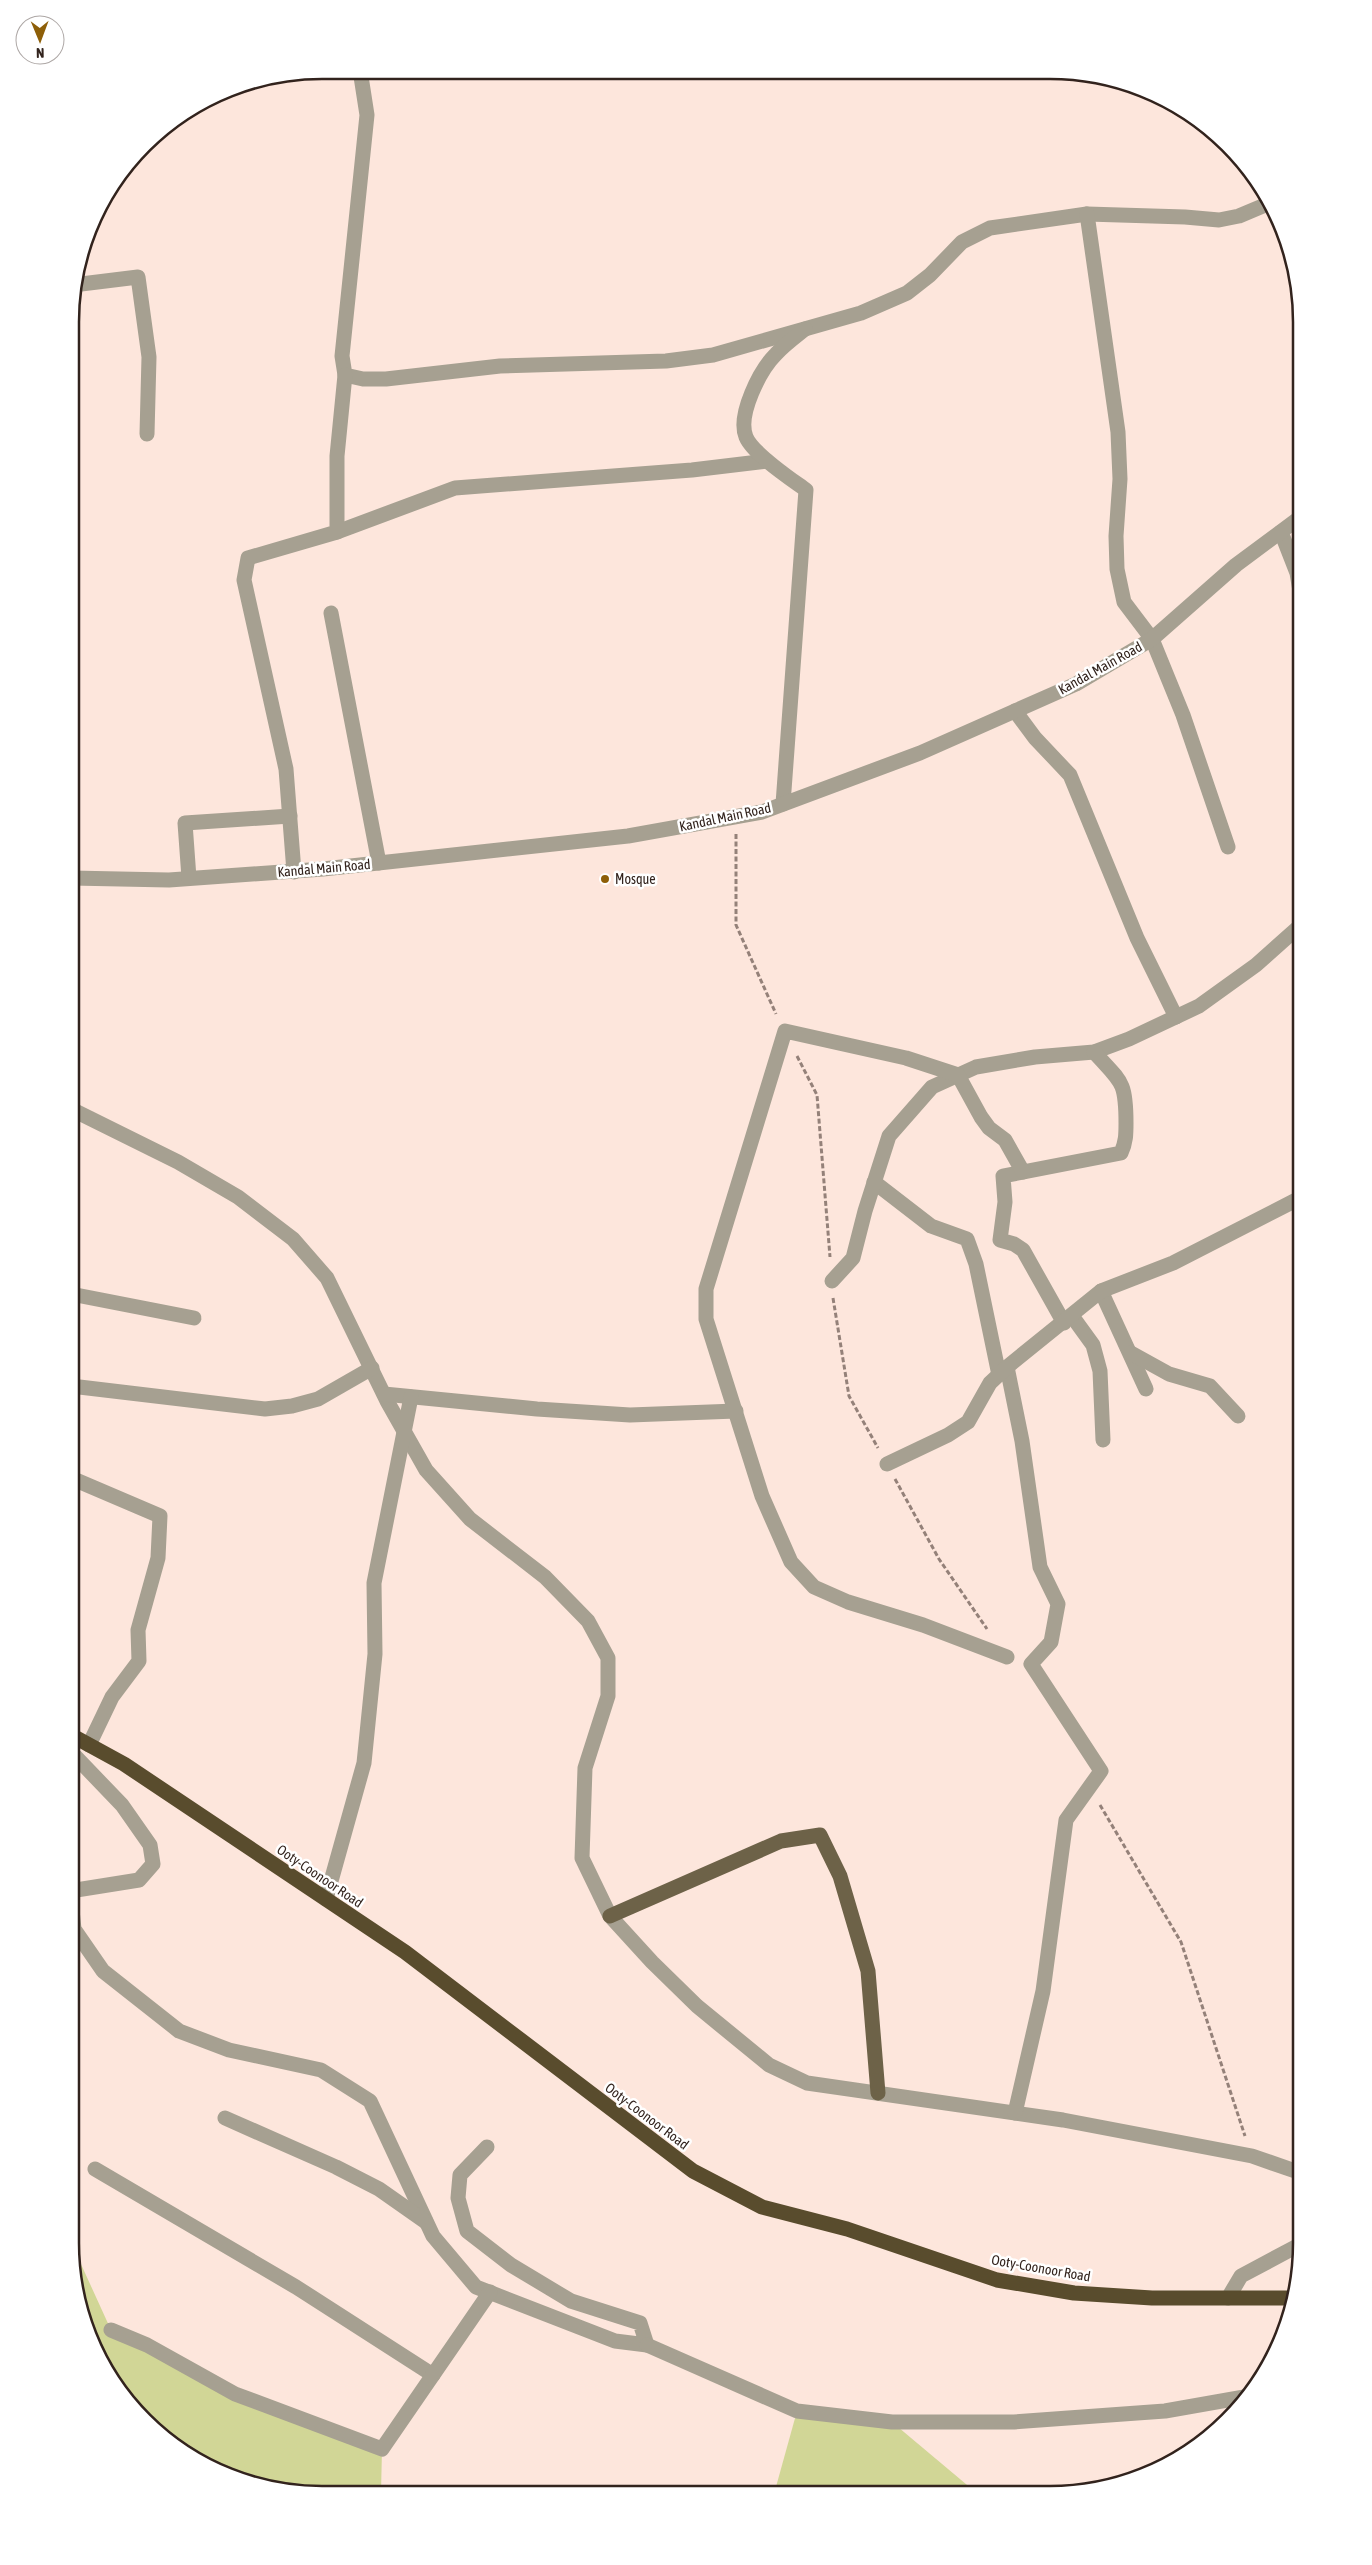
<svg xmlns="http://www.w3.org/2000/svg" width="1372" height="2565" viewBox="0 0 1372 2565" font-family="'Asap Condensed',sans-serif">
  <rect width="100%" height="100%" fill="#fde6dc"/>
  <g fill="#d1d696">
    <path d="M70,2240l41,90 124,64 147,55 -1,44h-92l-78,-24 -55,-36 -44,-50 -29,-59z"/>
    <path d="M797,2411l95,11 87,73 -205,-1z"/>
  </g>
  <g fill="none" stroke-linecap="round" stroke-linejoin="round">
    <g stroke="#948179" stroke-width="3" stroke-dasharray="5 2.5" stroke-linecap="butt">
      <path d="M736,834v91l40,89"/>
      <path d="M797,1056l20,39 13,162"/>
      <path d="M833,1298l16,98 29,52"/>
      <path d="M895,1479l44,80 48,70"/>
      <path d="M1100,1805l81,137 64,194"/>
    </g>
    <g stroke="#a6a091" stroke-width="15">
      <path d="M360,70l7,45 -25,241 3,19 18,4h23l114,-13 166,-5 47,-6 148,-42 46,-20 23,-18 32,-33 28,-14 97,-14 98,3 34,3 20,-4 31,-13"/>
      <path d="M1087,214l31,218 2,47 -4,57 1,33 7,33 28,37 31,76 45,132"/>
      <path d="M73,285l65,-8 11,80 -2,77"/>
      <path d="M337,532l118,-44 237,-18 75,-9"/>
      <path d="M1281,532l16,41 5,30"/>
      <path d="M331,613l48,250"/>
      <path d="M1015,711l20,27 35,37 67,163 39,79"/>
      <path d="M783,804l23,-314c-15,-11 -53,-36 -60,-53 -9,-22 14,-67 30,-83 8,-9 19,-17 29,-25"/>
      <path d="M294,872l-8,-103 -42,-189 4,-22 89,-26v-76l8,-81"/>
      <path d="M71,878l98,2 154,-11 305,-33 134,-24 158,-59 156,-69 76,-45 84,-74 66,-49"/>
      <path d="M189,878l-4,-55 105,-7"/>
      <path d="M71,1109l107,53 60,35 55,42 34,39 60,123 39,69 44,49 75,58 43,44 20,37v38l-23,72 -3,90 28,58 42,46 45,44 72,59 38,18 256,37 189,36 49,17"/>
      <path d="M874,1182l57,44 36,13 9,25 23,111"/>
      <path d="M832,1281l21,-23 12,-47 24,-75 43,-49 44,-20 59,-10 59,-5 35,-13 70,-33 57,-41 46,-41"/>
      <path d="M1101,1291l45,98"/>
      <path d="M71,1294l123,24"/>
      <path d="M1072,1316l21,29 7,26 3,69"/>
      <path d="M1064,1323l-41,-73 -9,-6 -14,-4 5,-38 -2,-26 118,-23c5,-11 5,-19 5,-30 0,-43 -5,-41 -32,-71"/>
      <path d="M1131,1353l38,21 41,12 28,30"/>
      <path d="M1007,1367l15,74 18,126 18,37 -7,38 -20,22 70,107 -35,49 -23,171 -28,122"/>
      <path d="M71,1386l194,23 27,-3 26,-7 54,-31"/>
      <path d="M384,1394l153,15 93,6 106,-4"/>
      <path d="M887,1464l61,-29 20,-13 22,-39 17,-16 94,-76 72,-28 129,-66"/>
      <path d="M71,1478l89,38 -2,42 -20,72 1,31 -27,36 -23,48"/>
      <path d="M1007,1657l-84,-32 -75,-23 -34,-15 -23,-25 -29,-66 -56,-177v-30l79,-258 121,27 52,17 23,42 8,11 16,12 18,32"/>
      <path d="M71,1744l2,10 49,51 28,40 3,19 -14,16 -69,11 4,38 29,42 76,60 50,19 92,20 49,31 63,135 43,51 139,54 32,4 -7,-22 -69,-22 -60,-36 -44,-34 -9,-33 2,-23 27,-28"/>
      <path d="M326,1899l38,-136 11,-109 -1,-71 37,-186"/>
      <path d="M225,2118l111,49 43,22 47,33"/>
      <path d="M95,2169l201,118 137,88"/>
      <path d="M1228,2298l13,-22 60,-32"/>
      <path d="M111,2330l36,15 88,49 147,55 108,-157"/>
      <path d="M647,2345l150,66 95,11h122l151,-11 85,-15"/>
    </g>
    <path stroke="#6d6248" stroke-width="15" d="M610,1916l171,-75 39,-6 20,41 28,95 10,122"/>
    <path stroke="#594c2d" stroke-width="15" d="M71,1735l53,29 281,188 288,219 69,36 85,22 150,51 77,13 78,5h141"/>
  </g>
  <circle fill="#8e5f08" stroke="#fff" stroke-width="2" cx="605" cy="879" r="5"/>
  <g text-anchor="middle" stroke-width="5" stroke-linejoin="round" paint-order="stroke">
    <g font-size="14" fill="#32231d" stroke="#fff">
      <text transform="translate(1100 668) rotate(-29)" y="5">Kandal Main Road</text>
      <text transform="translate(725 817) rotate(-12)" y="5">Kandal Main Road</text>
      <text transform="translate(324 868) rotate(-5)" y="5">Kandal Main Road</text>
      <text transform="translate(320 1876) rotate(34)" y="5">Ooty-Coonoor Road</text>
      <text transform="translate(647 2116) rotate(37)" y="5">Ooty-Coonoor Road</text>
      <text transform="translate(1041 2268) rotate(10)" y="5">Ooty-Coonoor Road</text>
    </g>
    <g font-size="14" fill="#32231d" stroke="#fff" text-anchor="start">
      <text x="615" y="884">Mosque</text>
    </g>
  </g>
  <path d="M0 0H1372V2565H0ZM322 79H1050A243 243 0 0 1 1293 322V2243A243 243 0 0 1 1050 2486H322A243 243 0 0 1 79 2243V322A243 243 0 0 1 322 79Z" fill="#fff" fill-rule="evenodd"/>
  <path fill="none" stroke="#32231d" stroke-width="2.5" d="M322 79H1050A243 243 0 0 1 1293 322V2243A243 243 0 0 1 1050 2486H322A243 243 0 0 1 79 2243V322A243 243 0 0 1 322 79Z"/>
  <g transform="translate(40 40) rotate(179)"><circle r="24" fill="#ffffff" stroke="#ada7a5"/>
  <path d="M0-4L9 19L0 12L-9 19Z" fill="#8e5f08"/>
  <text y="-8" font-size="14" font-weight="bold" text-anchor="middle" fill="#32231d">N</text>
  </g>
</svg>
